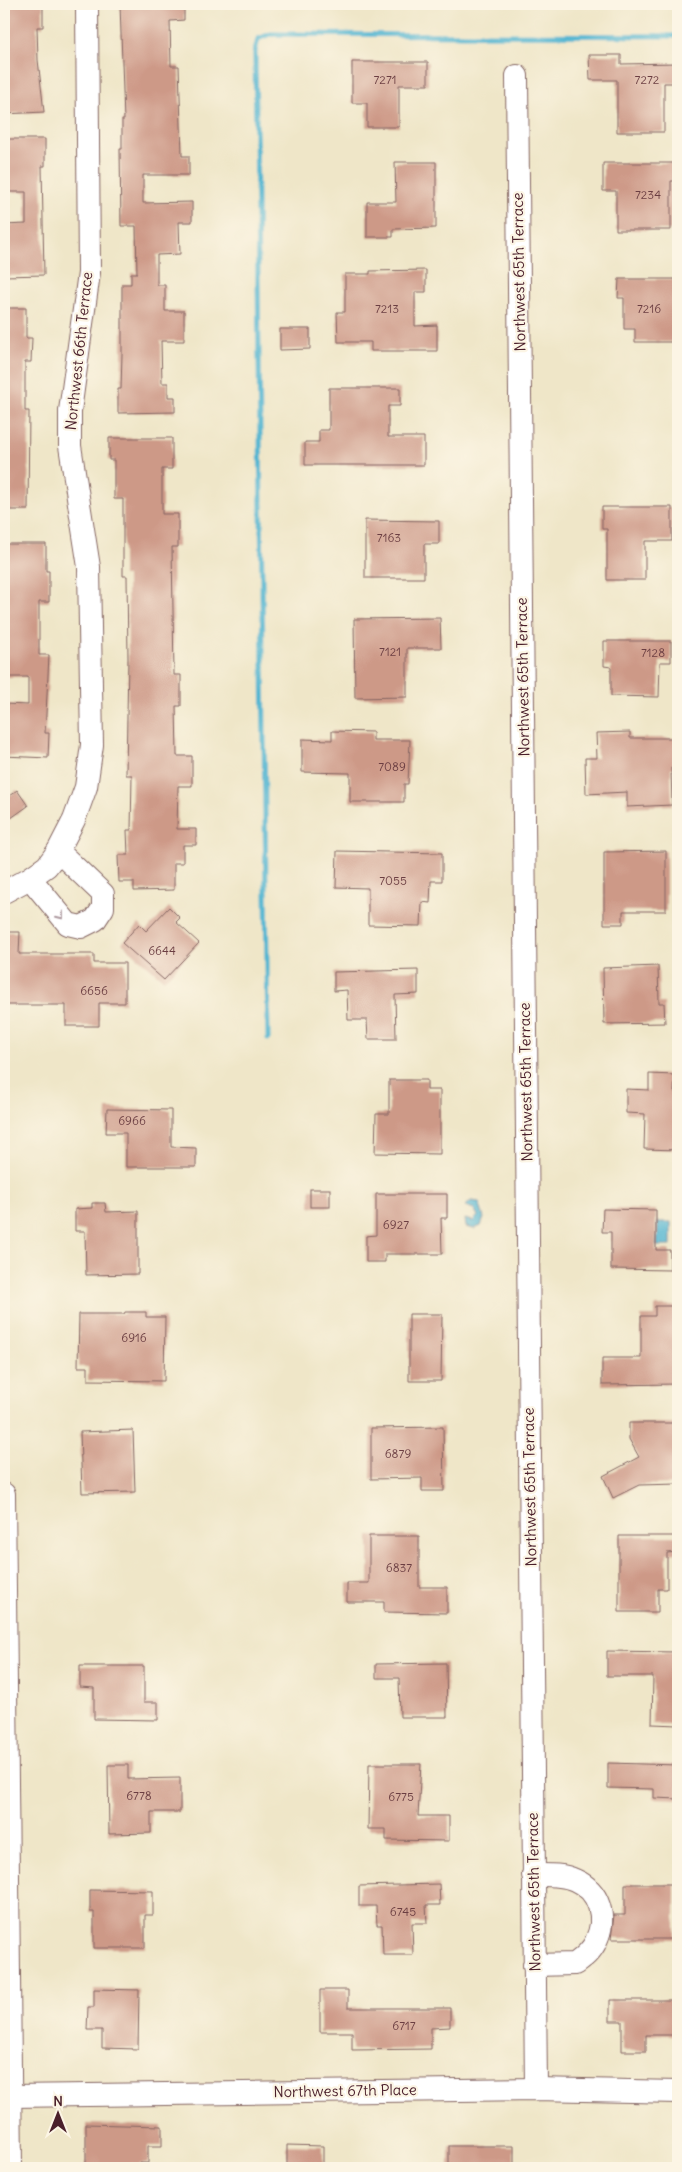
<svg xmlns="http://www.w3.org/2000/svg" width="682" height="2172" viewBox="0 0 682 2172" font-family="Delius,sans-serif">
  <rect width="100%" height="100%" fill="#fcf5e5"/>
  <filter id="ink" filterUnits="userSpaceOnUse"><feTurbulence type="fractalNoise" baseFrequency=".02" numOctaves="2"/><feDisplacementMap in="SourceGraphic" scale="10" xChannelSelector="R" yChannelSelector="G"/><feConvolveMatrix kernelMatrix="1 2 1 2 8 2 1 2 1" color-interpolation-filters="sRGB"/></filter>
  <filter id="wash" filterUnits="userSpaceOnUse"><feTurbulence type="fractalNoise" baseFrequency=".0096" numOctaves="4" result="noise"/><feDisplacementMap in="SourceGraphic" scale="20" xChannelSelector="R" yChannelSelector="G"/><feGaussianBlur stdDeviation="1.12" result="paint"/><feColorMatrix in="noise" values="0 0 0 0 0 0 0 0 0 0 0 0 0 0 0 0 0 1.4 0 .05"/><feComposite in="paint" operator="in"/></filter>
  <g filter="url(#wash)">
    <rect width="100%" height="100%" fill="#efe6c8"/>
    <g fill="#52b5d1" stroke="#4e6a7e">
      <path d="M471,1201l8,1 5,16 -3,8 -7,3 -8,-2 -1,-8 8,2 5,-5 -4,-7 -9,-3z"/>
      <path d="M658,1222h13v24h-14z"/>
    </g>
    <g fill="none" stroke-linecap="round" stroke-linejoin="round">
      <path stroke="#52b5d1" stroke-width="5" d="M268,1039l-13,-987 3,-13 12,-5 408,2"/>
    </g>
    <g id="blocks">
      <g fill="#cd9987">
        <path d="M4,4h39v23h-6l1,33 6,52 -40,2z"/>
        <path d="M120,4h64v16l-14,1 1,45h8l3,90h7v19h-46v28l49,-1v20h-13l1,32 -23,1v30h8v26h19v30h-23l1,42h6v14h7v15l-57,1v-24h3l1,-35v-70h9v-11h6l-1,-47h-15l-1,-77h2v-29h2z"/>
        <path d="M589,55h32v9l57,-1v20h-14v49h-47v-52h-27z"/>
        <path d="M352,62h76v23h-29v42h-32v-24h-15z"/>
        <path d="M4,139h41v27h-3l2,109 -40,1v-51l22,-1v-32h-22z"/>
        <path d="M395,162h41v66l-43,1v8h-26v-35h29z"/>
        <path d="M603,163h75v18h-7v49h-55v-39h-13z"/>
        <path d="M426,270v22h-11v34l22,-1v26h-66v-9h-33l-1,-30h8v-38h25v-3z"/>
        <path d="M619,279h59v63h-43v-13h-11v-31h-6z"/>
        <path d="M4,308h22v30h6l-1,24h-6v49h4l-1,99h-24z"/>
        <path d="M280,329h30v20l-30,1z"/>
        <path d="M329,388h71v18h-12v31h36v28h-119v-23h14v-12h10z"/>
        <path d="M109,438h63v31h-10v45h16v33h-6l2,128h7v31h-5l1,50h15v30h-14l-1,43h19v16h-13v18h-9v27l-40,1v-9h-15l-1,-27h10l-1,-25h4l1,-55h-6l2,-116 -1,-83h-4v-77h-9v-39h-5z"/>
        <path d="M602,507h70v34h-27v39h-38v-51h-5z"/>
        <path d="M365,520l74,1v23h-15v34h-59z"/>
        <path d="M4,544h42v27h3v31h-10v53h10l-4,78h4l-1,25 -44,-2v-52l24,1v-28h-24z"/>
        <path d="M440,618l1,30h-34v49l-52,1 -1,-79z"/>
        <path d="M604,641h67v21h-11l-1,35 -48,-1v-29l-7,-1z"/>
        <path d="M332,731l41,1v8h37l-2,44h-4v18h-54v-29l-48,-1v-33l30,1z"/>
        <path d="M630,732v6h48v30h-7l1,37 -45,2v-15l-41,2 -1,-36h12l-1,-25z"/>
        <path d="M17,790l11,16 -24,17v-23z"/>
        <path d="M337,851l105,2v28h-11l-1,22 -8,-1 -1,24 -53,-1v-37l-32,-1z"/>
        <path d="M666,851v60h-43v13h-19v-72z"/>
        <path d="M169,907l11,11 -4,4 23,21 -35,37 -42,-37 17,-19 7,7z"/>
        <path d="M4,932h16l-1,22h75v9h31v40h-26v23h-33v-21h-62z"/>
        <path d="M658,966l1,37h5l1,20 -61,1 -1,-56z"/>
        <path d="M418,970v24l-23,1 1,44h-28l-1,-19h-19l-1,-30 -13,1v-19z"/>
        <path d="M649,1074l26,1 -1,17h4v58l-34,-1 1,-35 -19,-1v-24l23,1z"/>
        <path d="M389,1080h38v10h13v64l-65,-1 1,-39h13z"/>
        <path d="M107,1109l64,1v37l25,1v19h-70v-34h-20z"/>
        <rect x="310" y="1189" width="20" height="18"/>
        <path d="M376,1194h71v24h-6l1,36h-57v8h-19v-26l10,-1z"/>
        <path d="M92,1203h13l1,9 32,-1v63l-52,1 -1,-44h-10v-22l17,-1z"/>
        <path d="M603,1209l53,1v40h14v20l-59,-1v-37h-9z"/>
        <path d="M655,1306h23v78l-76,1v-27h39v-42h14z"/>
        <path d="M125,1312h21v5h19l-1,64 -76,-1v-13h-10l1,-53h45z"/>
        <path d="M409,1314h33l-1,67h-32z"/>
        <path d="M629,1423h49v61l-39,1 -26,13 -10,-22 36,-19 -10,-18z"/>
        <path d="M443,1427l1,64h-22v-13l-51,1v-51z"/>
        <path d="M133,1430l2,62 -53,1 -2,-61z"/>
        <path d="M369,1536h50v51h28v26l-63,-1v-10h-37v-19h22z"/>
        <path d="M619,1536h59v16l-11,1v36h-9v23h-39z"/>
        <path d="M607,1651l71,1v73l-26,-1 1,-48h-46z"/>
        <path d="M446,1663l1,54h-47l-1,-39h-23v-14z"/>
        <path d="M80,1666h64v36h14v18l-64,-1v-31l-14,-1z"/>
        <path d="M608,1763l70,2v34l-24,-1v-9l-46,-1z"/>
        <path d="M369,1764h52l-3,52h31v25l-63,-1v-11h-18z"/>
        <path d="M108,1765h20v14l52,-1v34h-29v21l-42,1z"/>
        <path d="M439,1884l1,21h-14l1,18h-15l1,32h-30l-1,-30h-5l-1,-19h-17v-20z"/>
        <path d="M625,1884h50v55h-64l3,-24h11z"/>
        <path d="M90,1890l63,1v24h-8v33h-51v-36h-4z"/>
        <path d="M94,1989l45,1 -1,59 -36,-1v-18h-15l1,-23h6z"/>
        <path d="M320,1990h28v18h102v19l-19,1v21l-79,1v-18h-32z"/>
        <path d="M610,2000h68v35h-32v16h-24v-30h-12z"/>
        <path d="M86,2124l76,2v20h-14v17h-8v5h-54z"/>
        <path d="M287,2145l36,1v22h-36z"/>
        <rect x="449" y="2146" width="65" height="22"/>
      </g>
    </g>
  </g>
  <g filter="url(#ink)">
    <use href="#blocks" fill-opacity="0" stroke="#846562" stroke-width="1"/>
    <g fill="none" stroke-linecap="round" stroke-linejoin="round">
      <g stroke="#846562" stroke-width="24">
        <g id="minor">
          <path d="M517,76l19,2013"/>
          <path d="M30,878l38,46 13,3 14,-7 8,-12v-14l-45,-43"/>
          <path d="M4,892l26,-14 17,-12 11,-15 16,-31 12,-33 6,-42 -3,-178 -19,-121v-35l19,-138 -2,-269"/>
          <path d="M4,1494l7,674"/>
          <path d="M533,1875c13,0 30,-1 42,5 25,11 32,38 21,61 -4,10 -13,17 -21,23l-41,1"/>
          <path d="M11,2096l525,-7 142,3"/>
        </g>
      </g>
      <use href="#minor" stroke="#fff" stroke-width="22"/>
    </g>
    <defs><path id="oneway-chevron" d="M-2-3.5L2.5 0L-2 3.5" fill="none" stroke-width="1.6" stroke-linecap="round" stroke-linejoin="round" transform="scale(1.25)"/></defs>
    <use stroke="#ae9aa0" href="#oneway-chevron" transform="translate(61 916) rotate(51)"/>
  </g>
  <g text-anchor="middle" stroke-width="4.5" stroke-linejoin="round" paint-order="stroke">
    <g font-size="12" fill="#6b3e42">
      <text x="385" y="84">7271</text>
      <text x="647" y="84">7272</text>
      <text x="648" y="199">7234</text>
      <text x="387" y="313">7213</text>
      <text x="649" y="313">7216</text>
      <text x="389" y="542">7163</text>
      <text x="390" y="656">7121</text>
      <text x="653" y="657">7128</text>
      <text x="392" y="771">7089</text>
      <text x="393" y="885">7055</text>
      <text x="162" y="955">6644</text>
      <text x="94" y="995">6656</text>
      <text x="132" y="1125">6966</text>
      <text x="396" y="1229">6927</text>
      <text x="134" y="1342">6916</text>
      <text x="398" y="1458">6879</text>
      <text x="399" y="1572">6837</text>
      <text x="139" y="1800">6778</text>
      <text x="401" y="1801">6775</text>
      <text x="403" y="1916">6745</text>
      <text x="404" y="2030">6717</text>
    </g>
    <g font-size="15" fill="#4a1f2b" stroke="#fcf5e5">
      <text transform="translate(519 272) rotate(-91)" y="5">Northwest 65th Terrace</text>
      <text transform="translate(79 351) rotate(-84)" y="5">Northwest 66th Terrace</text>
      <text transform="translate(523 677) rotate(-91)" y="5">Northwest 65th Terrace</text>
      <text transform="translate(526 1082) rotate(-91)" y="5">Northwest 65th Terrace</text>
      <text transform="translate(530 1487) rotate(-91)" y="5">Northwest 65th Terrace</text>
      <text transform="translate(534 1892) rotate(-91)" y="5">Northwest 65th Terrace</text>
      <text transform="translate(345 2091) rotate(-1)" y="5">Northwest 67th Place</text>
    </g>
  </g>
  <rect width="682" height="2172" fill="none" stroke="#fcf5e5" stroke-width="20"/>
  <g transform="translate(58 2114)" stroke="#fcf5e5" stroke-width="4" paint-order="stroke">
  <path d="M0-4L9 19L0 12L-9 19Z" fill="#4a1f2b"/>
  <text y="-8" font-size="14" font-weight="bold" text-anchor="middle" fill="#4a1f2b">N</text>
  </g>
</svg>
